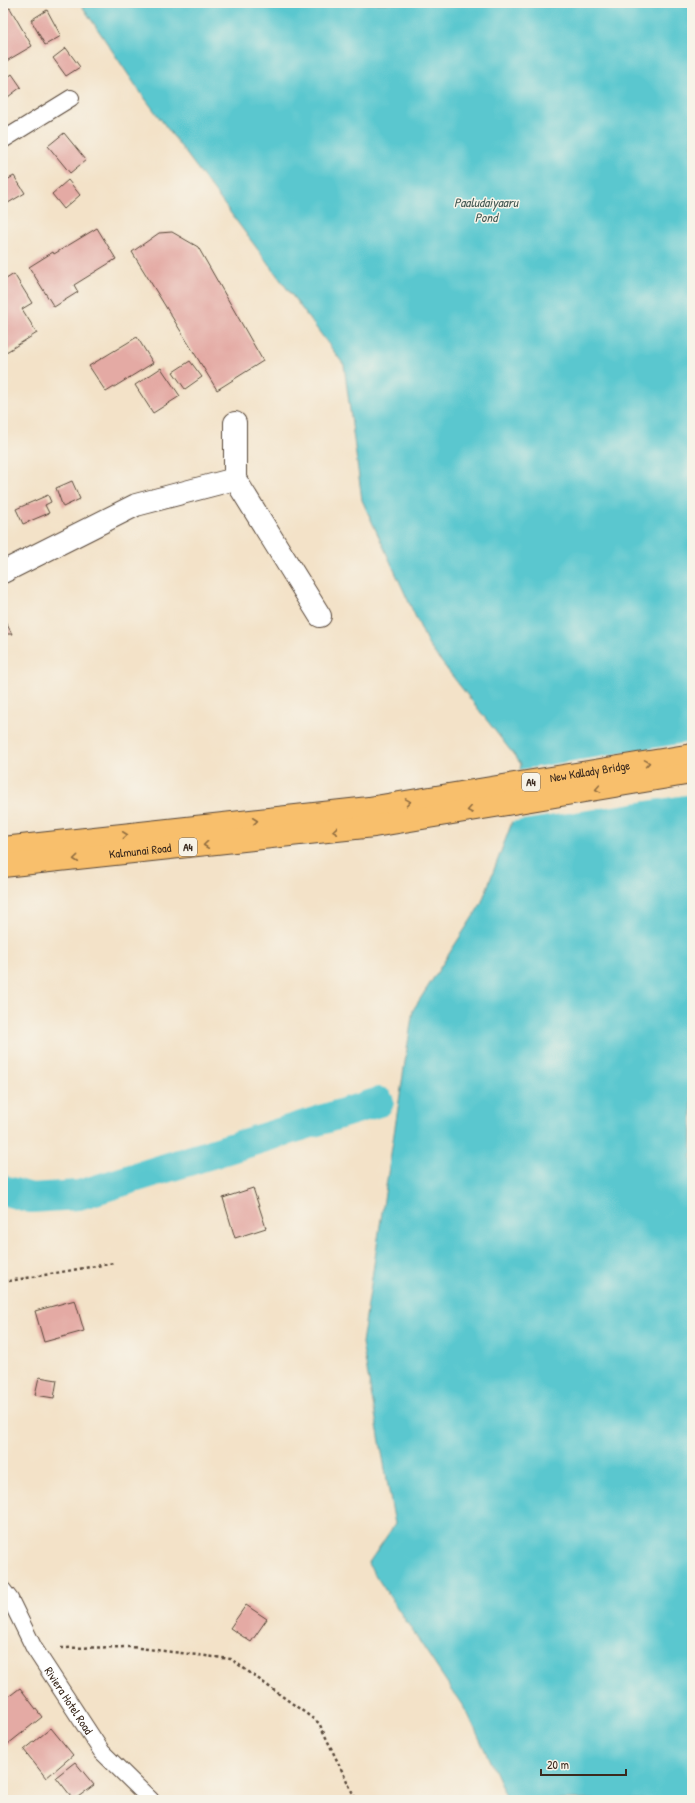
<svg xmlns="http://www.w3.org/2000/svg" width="695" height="1803" viewBox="0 0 695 1803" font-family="'Patrick Hand',sans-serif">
  <rect width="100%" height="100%" fill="#f7f3e8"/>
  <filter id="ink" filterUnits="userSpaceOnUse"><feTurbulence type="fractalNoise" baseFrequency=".025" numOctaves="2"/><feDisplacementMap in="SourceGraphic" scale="8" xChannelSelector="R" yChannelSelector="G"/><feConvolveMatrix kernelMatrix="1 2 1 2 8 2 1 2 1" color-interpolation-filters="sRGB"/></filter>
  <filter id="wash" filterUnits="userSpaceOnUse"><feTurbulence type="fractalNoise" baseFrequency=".012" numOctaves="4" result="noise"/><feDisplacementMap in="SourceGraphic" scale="16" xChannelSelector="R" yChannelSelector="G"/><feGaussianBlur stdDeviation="0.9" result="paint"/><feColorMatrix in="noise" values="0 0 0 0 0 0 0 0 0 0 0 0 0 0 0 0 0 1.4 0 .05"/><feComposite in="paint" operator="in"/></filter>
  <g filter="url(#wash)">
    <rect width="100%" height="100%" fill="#f3e2c8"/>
    <path fill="#5ac7cf" stroke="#4a7876" d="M80,3h612v1797h-184l-40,-86 -100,-150 27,-40 -33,-181 51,-333 68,-106 30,-79 10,-61 -92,-118 -67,-146 -18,-135 -206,-276z"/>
    <path fill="#f3e2c8" d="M692,742v52l-182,28 8,-52z"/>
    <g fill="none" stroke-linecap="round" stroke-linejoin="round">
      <path stroke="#5ac7cf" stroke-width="30" d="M3,1190l28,8 48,-3 300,-93"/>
    </g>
    <g id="blocks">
      <g fill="#e4aaa4">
        <path d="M10,8l22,38 -29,17v-52z"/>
        <path d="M47,10l14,26 -16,9 -14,-25z"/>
        <path d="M66,48l14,19 -14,9 -13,-18z"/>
        <path d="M12,74l9,13 -13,10 -5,-7v-9z"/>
        <path d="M64,133l22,27 -16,13 -22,-27z"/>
        <path d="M14,176l11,17 -22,13v-24z"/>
        <path d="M68,180l12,15 -16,14 -12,-15z"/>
        <path d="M97,228l19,31 -42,26 4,7 -24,15 -25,-40 24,-15 1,2z"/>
        <path d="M172,232l26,15 65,114 -46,29 -85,-138 27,-19z"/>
        <path d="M14,274l18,29 -10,6 15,24 -34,21v-73z"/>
        <path d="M137,337l16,26 -47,29 -17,-26z"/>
        <path d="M190,361l12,16 -17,12 -12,-17z"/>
        <path d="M161,368l19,28 -27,17 -18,-28z"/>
        <path d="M72,481l8,18 -17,8 -7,-19z"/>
        <path d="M48,495l3,7 -6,3 4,8 -26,11 -7,-15z"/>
        <path d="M3,617l9,17h-9z"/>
        <path d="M253,1188l13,40 -31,10 -12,-40z"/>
        <path d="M75,1300l9,31 -40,11 -9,-31z"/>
        <path d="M39,1377l18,3 -3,18 -19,-3z"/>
        <path d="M246,1605l21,14 -16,23 -21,-14z"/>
        <path d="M20,1688l22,29 -39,31v-47z"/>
        <path d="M51,1728l22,27 -27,23 -22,-28z"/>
        <path d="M75,1762l19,23 -20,15 -18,-23z"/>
      </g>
    </g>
  </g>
  <g filter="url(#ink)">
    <use href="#blocks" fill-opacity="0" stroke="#574638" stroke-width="1"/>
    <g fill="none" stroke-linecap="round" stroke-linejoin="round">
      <g stroke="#574638" stroke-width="18">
        <g id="lane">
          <path d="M3,140l68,-42"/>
          <path id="s1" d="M3,1590l7,9 24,49 68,104 49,48"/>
        </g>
      </g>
      <g stroke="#574638" stroke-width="24">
        <g id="street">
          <path d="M235,479l85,137"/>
          <path d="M3,572l133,-67 99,-26v-56"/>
        </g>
      </g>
      <g stroke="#574638" stroke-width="24">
        <g id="highway">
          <path id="s2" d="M3,848l366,-40 323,-53"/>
          <path id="s3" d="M3,866l371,-40 318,-53"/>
        </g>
      </g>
      <g stroke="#574638" stroke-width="2.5" stroke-dasharray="3 3" stroke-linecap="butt">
        <path d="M3,1282l111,-19"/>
        <path d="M61,1648l70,-1 100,12 88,64 37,77"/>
      </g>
      <use href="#lane" stroke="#fff" stroke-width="16"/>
      <use href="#street" stroke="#fff" stroke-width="22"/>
      <use href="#highway" stroke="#f8bf6c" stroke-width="22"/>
    </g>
    <defs><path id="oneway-chevron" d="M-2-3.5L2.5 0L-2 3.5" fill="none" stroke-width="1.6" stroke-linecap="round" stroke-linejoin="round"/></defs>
    <g stroke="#906d41">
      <use href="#oneway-chevron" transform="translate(647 763) rotate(-9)"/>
      <use href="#oneway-chevron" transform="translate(598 789) rotate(170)"/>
      <use href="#oneway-chevron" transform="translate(408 802) rotate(-9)"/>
      <use href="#oneway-chevron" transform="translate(470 810) rotate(170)"/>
      <use href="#oneway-chevron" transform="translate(255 821) rotate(-6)"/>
      <use href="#oneway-chevron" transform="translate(335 831) rotate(174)"/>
      <use href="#oneway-chevron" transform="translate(125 835) rotate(-6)"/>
      <use href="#oneway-chevron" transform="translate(206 845) rotate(174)"/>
      <use href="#oneway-chevron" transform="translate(76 859) rotate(174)"/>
    </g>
  </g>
  <g text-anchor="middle" stroke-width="3" stroke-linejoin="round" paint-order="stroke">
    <g fill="#f7f3e8" stroke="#73665b" stroke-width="1">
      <rect x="522" y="773" width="18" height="18" rx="3"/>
      <rect x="179" y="838" width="18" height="18" rx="3"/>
    </g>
    <g font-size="11" font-weight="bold" fill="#3b2a1e">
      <text x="531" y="786">A4</text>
      <text x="188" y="851">A4</text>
    </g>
    <g font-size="12" fill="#3b2a1e" stroke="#f7f3e8">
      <text dy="4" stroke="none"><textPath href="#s2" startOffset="592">New Kallady Bridge</textPath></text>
      <text dy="4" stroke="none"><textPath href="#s3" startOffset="138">Kalmunai Road</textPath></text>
      <text dy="4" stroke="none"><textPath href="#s1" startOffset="129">Riviera Hotel Road</textPath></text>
    </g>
    <g font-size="13" font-style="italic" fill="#445953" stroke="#f7f3e8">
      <text x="486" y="207">Paaludaiyaaru<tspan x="486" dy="15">Pond</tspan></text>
    </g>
  </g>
  <rect width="695" height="1803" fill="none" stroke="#f7f3e8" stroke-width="16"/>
  <path d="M541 1769v6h85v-6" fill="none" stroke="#3b2a1e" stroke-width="2"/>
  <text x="547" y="1769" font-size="12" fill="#3b2a1e" stroke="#f7f3e8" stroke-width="3" paint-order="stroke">20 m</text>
</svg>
